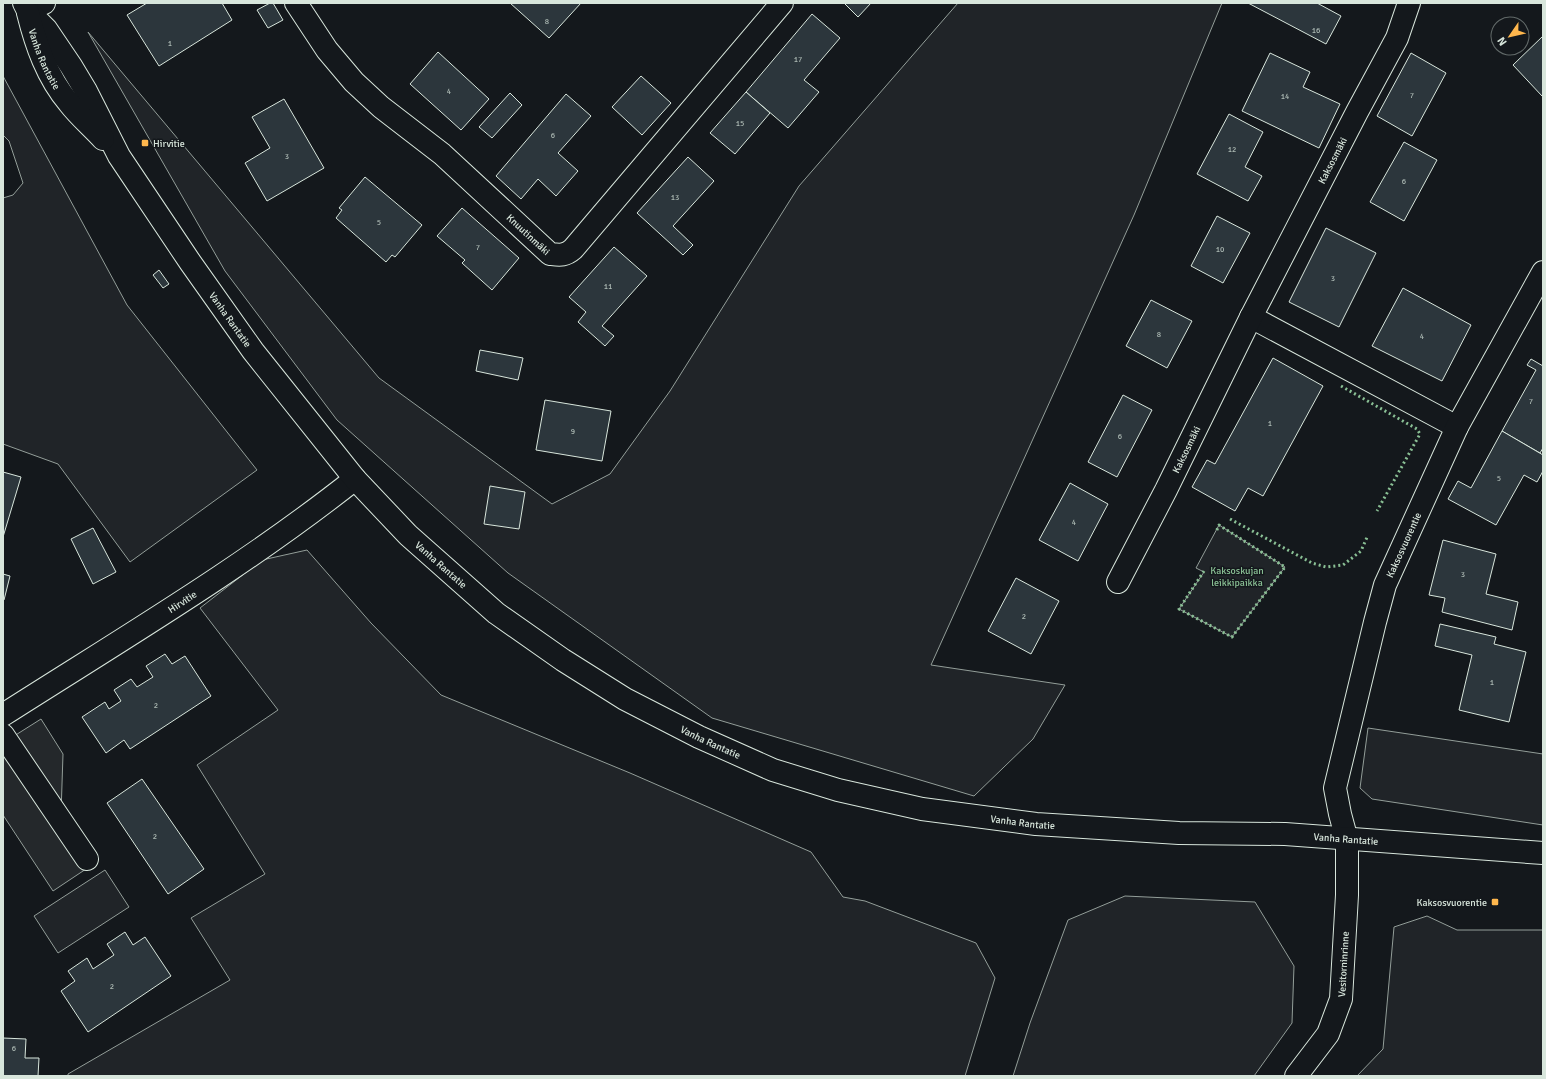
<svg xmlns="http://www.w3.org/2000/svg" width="1546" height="1079" viewBox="0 0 1546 1079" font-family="Signika,sans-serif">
  <rect width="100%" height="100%" fill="#14181c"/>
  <g fill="#202428" stroke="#939e99">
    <path d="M958,3h264l-88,212 -203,450 134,20 -32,54 -59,57 -262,-78 -204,-145 -171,-153 -112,-149 -137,-239 291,346 173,126 58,-30 60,-83 129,-205z"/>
    <path d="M3,76l124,229 130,165 -127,92 -72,-98 -55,-20v-246l10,-3 10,-12 -14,-42 -6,-6z"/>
    <path d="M1219,525l66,42 -53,70 -53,-28 25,-37 -8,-4z"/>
    <path d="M307,550l64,73 70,72 189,78 181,79 32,45 22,4 111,42 19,35 -30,98h-897v-2l162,-94 -39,-62 74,-44 -68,-109 81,-55 -78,-102 62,-48z"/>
    <path d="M1368,728l175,26v71l-171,-26 -12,-11z"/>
    <path d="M105,870l24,37 -71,46 -24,-37z"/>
    <path d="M1125,896l130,6 39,64 -2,57 -38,53h-241l17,-53 38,-103z"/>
    <path d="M1427,916l30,14h86v146h-186l26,-27 11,-122z"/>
  </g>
  <path fill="#24282b" stroke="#939e99" d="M41,719l22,35 -2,60 34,49 -42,28 -50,-76v-72z"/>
  <g fill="#2c363c" stroke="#d8e6dc">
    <path d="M147,3h75l10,17 -73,46 -32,-51z"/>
    <path d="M270,3h3l10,17 -15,8 -11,-18z"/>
    <path d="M510,3h71l-32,35z"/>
    <path d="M844,3h27l-13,14z"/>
    <path d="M1248,3h69l24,13 -15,28z"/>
    <path d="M812,14l28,24 -36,42 15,12 -31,36 -42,-36z"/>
    <path d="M1543,36v58l-1,2 -29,-31z"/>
    <path d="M438,52l51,47 -28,31 -51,-46z"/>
    <path d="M1270,53l40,19 -7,15 37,17 -21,44 -77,-37z"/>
    <path d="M1411,53l35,20 -34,63 -35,-20z"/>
    <path d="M641,76l30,27 -29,32 -30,-28z"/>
    <path d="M746,92l24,21 -35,41 -25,-21z"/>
    <path d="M510,93l12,12 -30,33 -13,-11z"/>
    <path d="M566,94l25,22 -33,37 20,18 -22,25 -18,-17 -17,20 -25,-23z"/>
    <path d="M284,99l40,69 -57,33 -22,-38 25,-15 -18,-31z"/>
    <path d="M1229,114l34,18 -18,35 17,9 -14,25 -51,-27z"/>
    <path d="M1404,142l33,18 -33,61 -34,-19z"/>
    <path d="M688,157l26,24 -41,45 20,19 -10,10 -46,-42z"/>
    <path d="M365,177l57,48 -27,32 -3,-2 -6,7 -50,-44 6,-8 -3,-2z"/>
    <path d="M462,208l57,50 -27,32 -30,-27 3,-3 -28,-24z"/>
    <path d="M1217,216l33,17 -27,50 -32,-17z"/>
    <path d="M1326,228l50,25 -37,74 -50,-25z"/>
    <path d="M614,247l33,29 -45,50 12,10 -9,10 -27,-24 8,-10 -17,-15z"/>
    <path d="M159,270l10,14 -6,4 -10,-13z"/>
    <path d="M1403,288l68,37 -29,56 -70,-35z"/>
    <path d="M1151,300l41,21 -25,47 -41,-22z"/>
    <path d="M480,350l43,8 -5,22 -42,-9z"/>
    <path d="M1273,358l50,28 -60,110 -15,-8 -13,23 -43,-24 15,-27 8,4z"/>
    <path d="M1531,359l12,7v82l-3,5 -38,-22 34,-61 -9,-5z"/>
    <path d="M1123,395l29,15 -35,67 -29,-15z"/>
    <path d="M545,400l66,11 -9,50 -66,-11z"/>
    <path d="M1502,431l41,24v16l-6,11 -13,-7 -28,50 -48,-26 10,-18 13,7z"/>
    <path d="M3,472l18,5 -18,60z"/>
    <path d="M1070,483l38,21 -30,57 -39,-21z"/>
    <path d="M490,486l35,6 -6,37 -35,-5z"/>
    <path d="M93,528l23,44 -23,12 -22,-45z"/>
    <path d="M1443,540l53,14 -10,40 32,8 -6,28 -70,-18 3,-14 -16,-3z"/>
    <path d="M3,574l7,2 -6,24h-1z"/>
    <path d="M1016,578l43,23 -28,53 -43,-23z"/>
    <path d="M1440,624l56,13 -2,7 32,8 -17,70 -50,-12 13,-55 -37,-9z"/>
    <path d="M165,654l7,10 13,-8 26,40 -81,53 -6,-9 -18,13 -24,-36 23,-15 4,7 12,-8 -7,-11 17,-11 6,8 16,-10 -7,-11z"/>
    <path d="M142,779l62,90 -36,25 -61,-91z"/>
    <path d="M125,932l8,13 12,-8 26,39 -83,56 -27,-41 14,-10 -7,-10 19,-13 6,11 21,-14 -7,-11z"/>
    <path d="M3,1038l23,1 -1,19h14l-1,18h-35z"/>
  </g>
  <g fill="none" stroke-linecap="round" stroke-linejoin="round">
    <g stroke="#d8e6dc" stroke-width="24">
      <g id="minor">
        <path id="s1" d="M296,3l31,47 27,32 27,25 61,47 108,100c10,1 15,2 23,-5l209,-246"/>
        <path d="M28,11l16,-8"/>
        <path d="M1251,317l206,110"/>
        <path id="s2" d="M1118,582l48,-92 85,-173 106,-205 40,-74 12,-35"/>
        <path id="s3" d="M3,715c119,-76 241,-148 352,-236"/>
        <path d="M3,735l84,124"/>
        <path id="s4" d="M1296,1076l32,-42 13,-35 6,-104v-55l-7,-26 -5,-26 40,-166 10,-37 72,-158 86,-155"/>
      </g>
    </g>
    <g stroke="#d8e6dc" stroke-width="24">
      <g id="major">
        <path id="s5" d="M24,3l4,8 18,18 25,37 15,25 33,65 71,106 63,89 102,128 53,56 88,78 67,47 62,39 74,38 74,33 65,20 84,19 114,15 143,9 106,1 258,19"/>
        <path id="s6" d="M28,13c8,32 19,64 41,90 10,13 23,24 34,36"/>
      </g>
    </g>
    <use href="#minor" stroke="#14181c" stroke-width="22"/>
    <use href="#major" stroke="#14181c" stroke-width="22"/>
    <g stroke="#8ac095" stroke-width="3" stroke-dasharray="2 3" stroke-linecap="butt">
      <path d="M1341,386l76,43 3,5 -43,77"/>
      <path d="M1230,519l82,44 14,4 17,-2 18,-14 7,-16"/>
      <path d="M1204,571l-25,38 53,28 53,-70 -66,-42 -3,7"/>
    </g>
  </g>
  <g fill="#ffb74d" stroke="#14181c" stroke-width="1.5">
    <rect x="141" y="139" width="8" height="8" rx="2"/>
    <rect x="1491" y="898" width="8" height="8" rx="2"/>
  </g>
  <g text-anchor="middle" stroke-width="3" stroke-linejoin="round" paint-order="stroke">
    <g font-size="8" fill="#adbab4">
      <text x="547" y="24">8</text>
      <text x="1316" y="33">16</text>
      <text x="170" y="46">1</text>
      <text x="798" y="62">17</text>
      <text x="449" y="94">4</text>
      <text x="1412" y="98">7</text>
      <text x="1285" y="99">14</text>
      <text x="740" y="126">15</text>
      <text x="553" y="138">6</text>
      <text x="1232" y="152">12</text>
      <text x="287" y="159">3</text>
      <text x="1404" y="184">6</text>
      <text x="675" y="200">13</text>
      <text x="379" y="225">5</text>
      <text x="478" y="250">7</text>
      <text x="1220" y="252">10</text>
      <text x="1333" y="281">3</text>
      <text x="608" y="289">11</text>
      <text x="1159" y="337">8</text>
      <text x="1422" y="339">4</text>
      <text x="1531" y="404">7</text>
      <text x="1270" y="426">1</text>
      <text x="573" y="434">9</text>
      <text x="1120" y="439">6</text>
      <text x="1499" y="481">5</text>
      <text x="1074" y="525">4</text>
      <text x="1463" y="577">3</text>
      <text x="1024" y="619">2</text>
      <text x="1492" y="685">1</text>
      <text x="156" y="708">2</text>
      <text x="155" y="839">2</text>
      <text x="112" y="989">2</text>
      <text x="14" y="1051">6</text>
    </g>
    <g font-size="10" fill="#d8e6dc" stroke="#14181c">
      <text dy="4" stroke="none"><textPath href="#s6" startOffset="49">Vanha Rantatie</textPath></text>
      <text dy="4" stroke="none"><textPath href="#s2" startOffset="473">Kaksosmäki</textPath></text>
      <text dy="4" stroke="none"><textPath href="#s1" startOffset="330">Knuutinmäki</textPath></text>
      <text dy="4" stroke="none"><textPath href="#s5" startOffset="379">Vanha Rantatie</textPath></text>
      <text dy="4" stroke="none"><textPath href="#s2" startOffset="149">Kaksosmäki</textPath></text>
      <text dy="4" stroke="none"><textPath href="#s4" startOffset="556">Kaksosvuorentie</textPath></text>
      <text dy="4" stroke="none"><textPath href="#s5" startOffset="703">Vanha Rantatie</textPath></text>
      <text dy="4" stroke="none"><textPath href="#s3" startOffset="212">Hirvitie</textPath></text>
      <text dy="4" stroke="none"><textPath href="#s5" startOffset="1027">Vanha Rantatie</textPath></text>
      <text dy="4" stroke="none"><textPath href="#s5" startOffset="1351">Vanha Rantatie</textPath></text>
      <text dy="4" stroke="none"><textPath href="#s5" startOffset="1675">Vanha Rantatie</textPath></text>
      <text dy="4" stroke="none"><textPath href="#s4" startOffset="125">Vesitorninrinne</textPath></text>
    </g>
    <g font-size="10" fill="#d8e6dc" stroke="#14181c" text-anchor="start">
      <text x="153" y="147">Hirvitie</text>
      <text x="1487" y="906" text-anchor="end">Kaksosvuorentie</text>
    </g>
    <g font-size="10" fill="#8ac095" stroke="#14181c">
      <text x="1237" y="574">Kaksoskujan<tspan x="1237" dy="12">leikkipaikka</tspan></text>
    </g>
  </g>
  <rect width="1546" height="1079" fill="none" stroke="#d8e6dc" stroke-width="8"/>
  <g transform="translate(1510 36) rotate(236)"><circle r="19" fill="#14181c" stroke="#626a69"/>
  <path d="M0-3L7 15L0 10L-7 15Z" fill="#ffb74d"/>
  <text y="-6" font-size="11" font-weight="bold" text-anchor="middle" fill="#d8e6dc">N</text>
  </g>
</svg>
